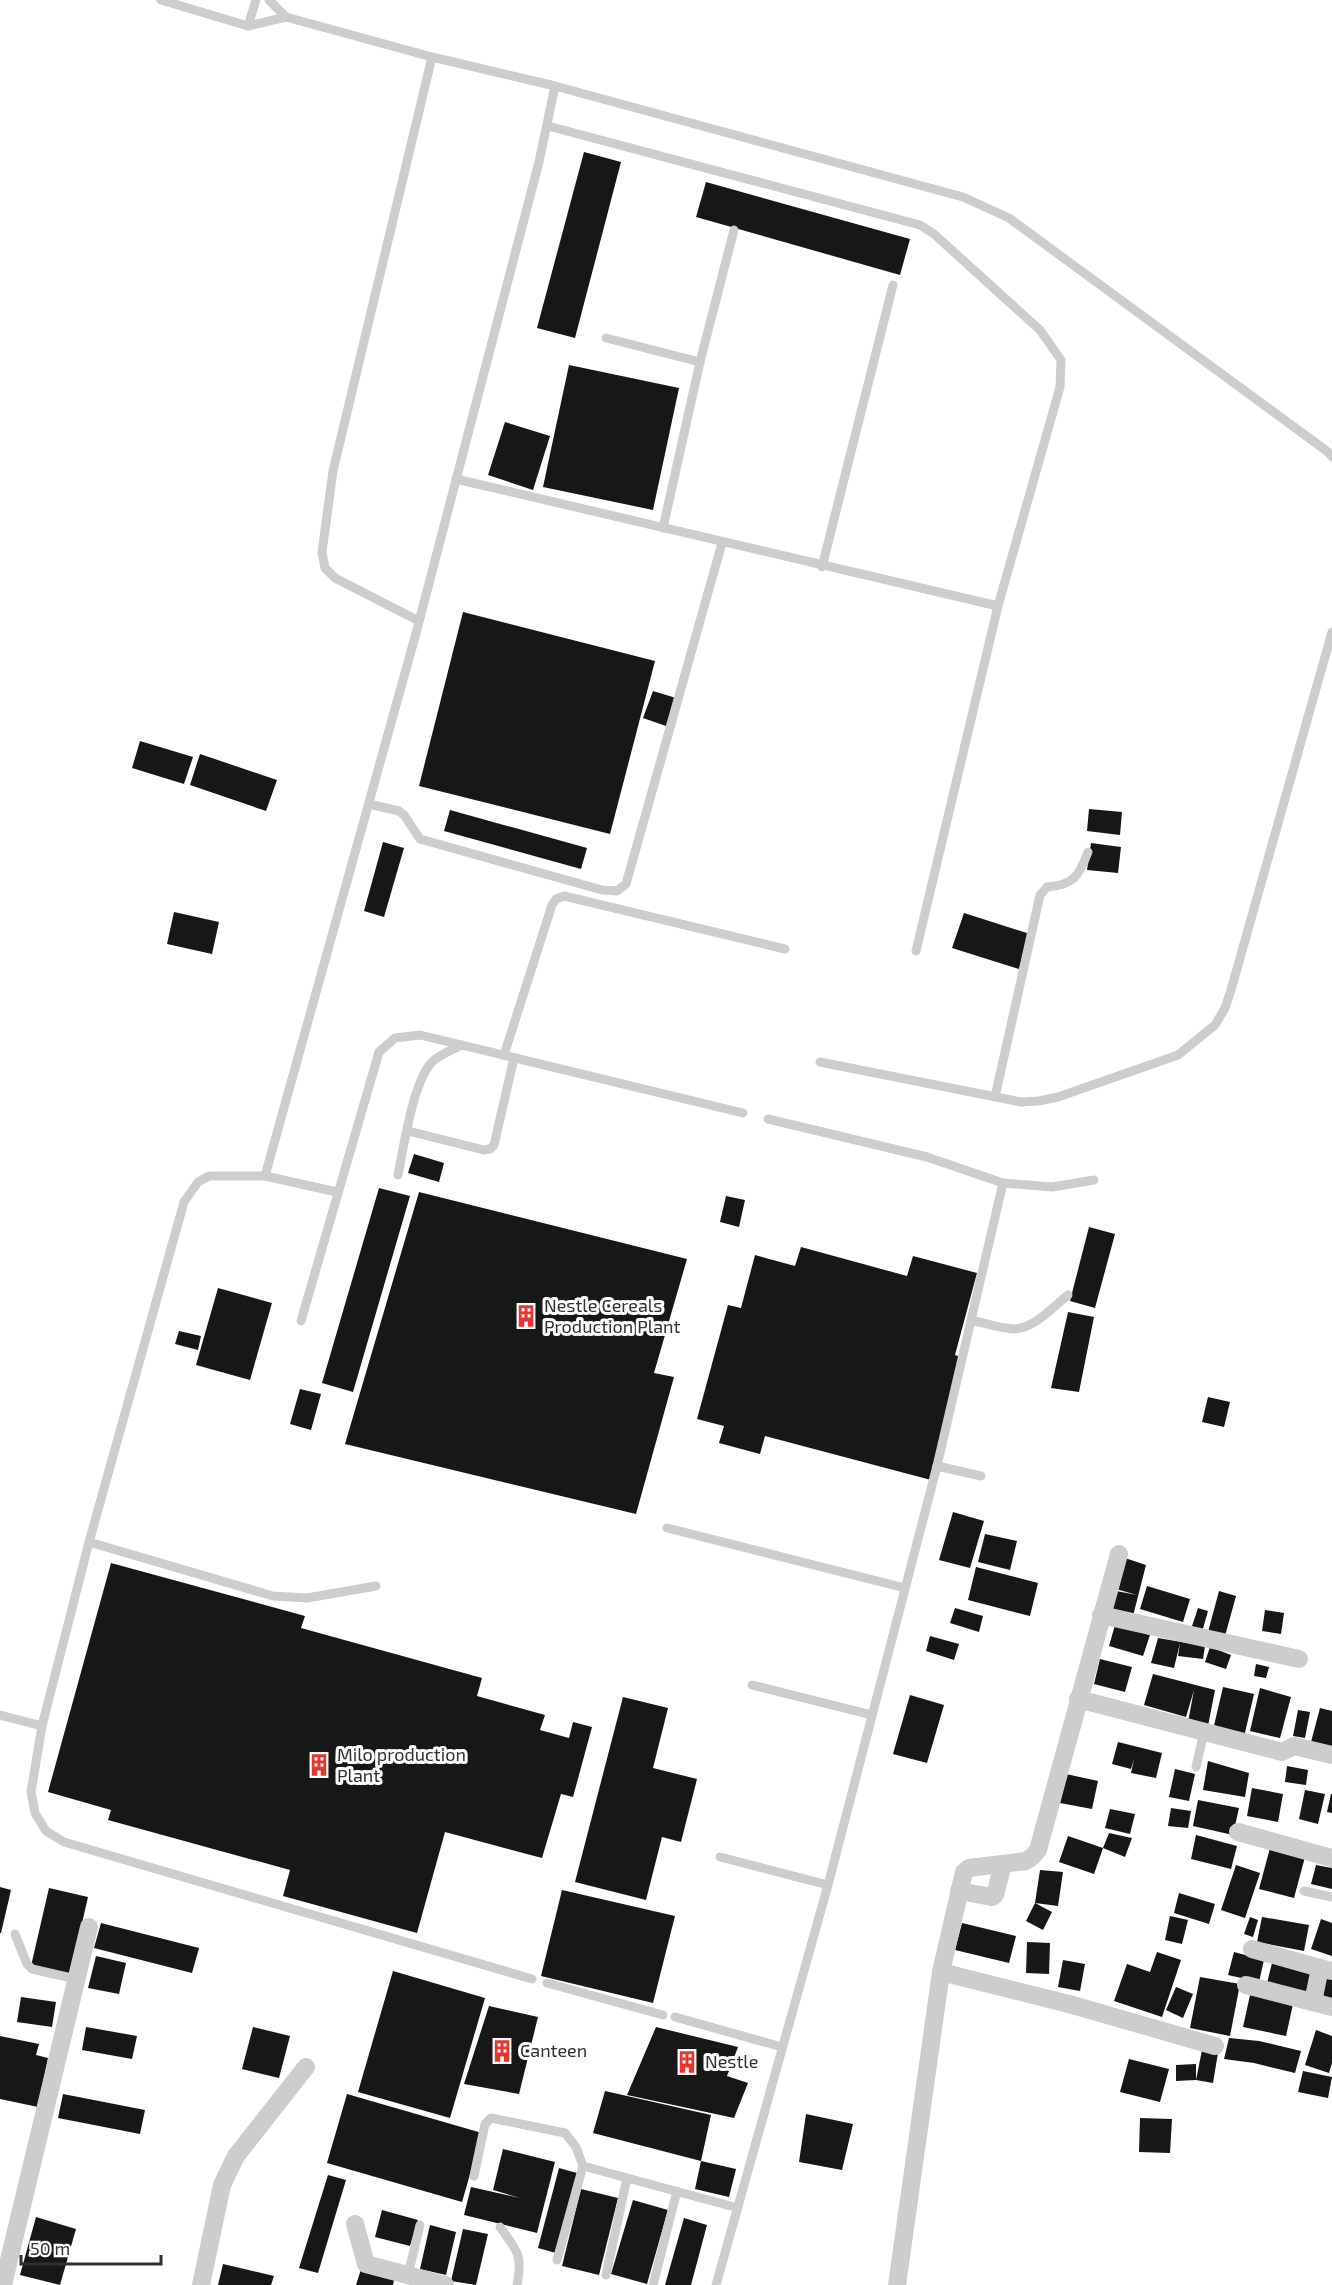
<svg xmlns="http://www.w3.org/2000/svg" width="1332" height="2285" viewBox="0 0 1332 2285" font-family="'Exo 2',sans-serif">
  <rect width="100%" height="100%" fill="#fff"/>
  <g fill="#171717">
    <path d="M584,152l37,10 -46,176 -38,-10z"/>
    <path d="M706,182l204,57 -10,36 -204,-58z"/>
    <path d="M569,365l110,23 -26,122 -110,-23z"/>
    <path d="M505,422l45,14 -17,54 -45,-15z"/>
    <path d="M463,612l192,49 -45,173 -191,-48z"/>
    <path d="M653,691l23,7 -10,28 -23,-8z"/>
    <path d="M140,741l53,16 -9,27 -52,-16z"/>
    <path d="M200,754l77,26 -11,31 -76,-26z"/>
    <path d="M1089,809l33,3 -2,23 -33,-4z"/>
    <path d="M450,810l137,38 -6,21 -137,-38z"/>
    <path d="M383,842l21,6 -20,69 -20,-6z"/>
    <path d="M1091,843l30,4 -3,26 -31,-3z"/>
    <path d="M174,912l45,10 -7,32 -45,-10z"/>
    <path d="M964,913l66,21 -11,35 -67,-21z"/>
    <path d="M414,1154l30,9 -5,19 -31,-9z"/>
    <path d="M379,1188l31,8 -57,196 -31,-9z"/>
    <path d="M419,1192l268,67 -33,114 20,4 -38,137 -291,-70z"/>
    <path d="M726,1196l19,4 -6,27 -19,-5z"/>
    <path d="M1089,1227l26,7 -20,74 -25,-7z"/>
    <path d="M801,1247l106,29 6,-20 64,17 -22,82 9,3 -33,122 -166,-44 -5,18 -41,-11 5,-17 -27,-7 31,-114 13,3 14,-53 40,11z"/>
    <path d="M218,1288l54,15 -22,77 -54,-15z"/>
    <path d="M1068,1312l26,5 -15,75 -28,-4z"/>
    <path d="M179,1331l22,5 -3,14 -23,-6z"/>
    <path d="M300,1389l21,5 -10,36 -21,-6z"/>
    <path d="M1208,1397l22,5 -6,25 -22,-5z"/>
    <path d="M953,1512l31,9 -14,47 -31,-8z"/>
    <path d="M985,1534l32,7 -7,29 -32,-8z"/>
    <path d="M1125,1558l21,7 -13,51 -26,-5 4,-21 26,5 -21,-6z"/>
    <path d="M111,1563l194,53 -4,12 181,50 -5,18 68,19 -5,15 29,8 4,-16 19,5 -19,70 -12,-3 -19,64 -97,-26 -28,101 -134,-37 7,-26 -182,-50 3,-10 -63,-18z"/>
    <path d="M976,1567l62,16 -8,33 -62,-16z"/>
    <path d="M1147,1586l43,13 -7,23 -43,-13z"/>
    <path d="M1219,1591l17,5 -11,40 -17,-4z"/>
    <path d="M955,1608l28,8 -4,16 -29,-9z"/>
    <path d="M1198,1608l10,3 -6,21 -11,-3z"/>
    <path d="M1265,1610l19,3 -3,21 -19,-3z"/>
    <path d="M1115,1625l35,10 -7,21 -34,-10z"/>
    <path d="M930,1636l29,8 -5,16 -28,-9z"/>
    <path d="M1158,1638l47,8 -2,13 -25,-3 2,-13 -6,25 -23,-5z"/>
    <path d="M1210,1647l21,8 -5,14 -21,-7z"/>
    <path d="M1100,1659l32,8 -7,25 -31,-8z"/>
    <path d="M1256,1664l13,3 -3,11 -12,-2z"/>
    <path d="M1153,1674l62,16 -7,36 -20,-4 6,-32 -8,27 -42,-12z"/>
    <path d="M1223,1687l31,7 -10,43 -31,-7z"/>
    <path d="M1260,1688l31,9 -11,41 -30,-7z"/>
    <path d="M910,1695l34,10 -17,58 -34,-9z"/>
    <path d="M623,1697l45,11 -15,60 44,11 -16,63 -19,-5 -16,63 -71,-18z"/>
    <path d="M1320,1708l12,3v37l-21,-6z"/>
    <path d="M1298,1710l12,2 -5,26 -12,-2z"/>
    <path d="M1118,1742l44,11 -6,25 -25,-5 3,-14 -3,10 -19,-5z"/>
    <path d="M1208,1761l41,12 -4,24 -42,-7z"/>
    <path d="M1287,1766l21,4 -2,15 -21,-3z"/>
    <path d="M1175,1769l20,5 -6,27 -20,-4z"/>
    <path d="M1066,1774l32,7 -6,28 -32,-6z"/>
    <path d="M1252,1788l31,6 -5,28 -31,-6z"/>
    <path d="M1305,1790l20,4 -7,30 -19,-5z"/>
    <path d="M1331,1794h1v19l-5,-1z"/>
    <path d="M1198,1800l41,8 -6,27 -40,-9z"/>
    <path d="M1171,1808l20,3 -3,17 -20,-2z"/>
    <path d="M1110,1809l25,5 -5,20 -25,-6z"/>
    <path d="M1109,1833l23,5 -7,19 -22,-9z"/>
    <path d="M1196,1835l41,11 -6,23 -40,-10z"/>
    <path d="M1068,1836l35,12 -9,26 -35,-12z"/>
    <path d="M1270,1848l35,9 -11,41 -35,-9z"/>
    <path d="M1236,1865l24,8 -15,45 -24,-8z"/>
    <path d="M1316,1865l16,3v21l-21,-5z"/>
    <path d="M1040,1870l23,2 -5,34 -23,-3 17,9 -9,18 -17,-9 9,-18z"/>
    <path d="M0,1887l11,3 -10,43h-1z"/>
    <path d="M49,1888l39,9 -18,78 -39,-9z"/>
    <path d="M562,1890l113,26 -22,87 -112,-27z"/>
    <path d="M1179,1893l36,11 -6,20 -35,-11z"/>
    <path d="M1170,1916l18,4 -6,24 -17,-4z"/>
    <path d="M1250,1917l8,3 -5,17 -9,-3z"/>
    <path d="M1262,1917l47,8 -5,26 -47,-9z"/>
    <path d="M1321,1919l11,4v33l-21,-7z"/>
    <path d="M101,1923l98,25 -7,25 -98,-25z"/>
    <path d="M962,1923l54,13 -7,27 -54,-13z"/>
    <path d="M1027,1942l23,1 -1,31 -23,-1z"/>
    <path d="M1157,1952l24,8 -19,57 -48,-16 13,-37 23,8z"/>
    <path d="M1234,1952l30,8 -5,22 -31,-7z"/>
    <path d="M96,1956l30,7 -7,31 -31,-6z"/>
    <path d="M1273,1959l39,10 -7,28 -39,-10z"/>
    <path d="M1063,1960l22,4 -5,27 -22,-4z"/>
    <path d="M393,1971l92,27 -35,120 -92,-26z"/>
    <path d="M1327,1973l5,1v29l-11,-3z"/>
    <path d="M1200,1977l40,7 -10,52 -40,-8z"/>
    <path d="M1176,1987l17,7 -10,24 -17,-8z"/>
    <path d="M1250,1995l43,9 -7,32 -43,-9z"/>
    <path d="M21,1997l35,5 -4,25 -35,-5z"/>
    <path d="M489,2006l49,11 -19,77 -55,-10z"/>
    <path d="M86,2027l51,9 -5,23 -50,-9z"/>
    <path d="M253,2027l37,9 -11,42 -37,-9z"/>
    <path d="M656,2027l82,20 -11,29 21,7 -14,35 -107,-23z"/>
    <path d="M1316,2030l16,6v27l-3,10 -24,-8z"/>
    <path d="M0,2036l39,8 -3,11 12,3 -10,49 -38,-8z"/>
    <path d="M1229,2038l30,3 42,10 -6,22 -41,-10 -30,-4z"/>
    <path d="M1202,2050l16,3 -5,30 -17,-3 -20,1v-16l20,-1v16z"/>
    <path d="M1129,2059l40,10 -9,33 -40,-10z"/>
    <path d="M1303,2071l29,6 -4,21 -30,-6z"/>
    <path d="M605,2091l106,24 -10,46 -108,-28z"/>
    <path d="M63,2094l82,16 -5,24 -82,-16z"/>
    <path d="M347,2094l135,39 -20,69 -135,-39z"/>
    <path d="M806,2114l47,10 -11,46 -43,-8z"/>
    <path d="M1140,2118l32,1 -2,34 -31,-1z"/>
    <path d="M503,2149l52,13 -18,71 -73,-18 7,-28 49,11 -27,-8z"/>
    <path d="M701,2161l35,8 -7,28 -34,-8z"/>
    <path d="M559,2168l18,5 -21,80 -18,-5z"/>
    <path d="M328,2175l18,5 -28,93 -19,-5z"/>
    <path d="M581,2189l37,9 -19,77 -37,-9z"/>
    <path d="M633,2200l35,10 -21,74 -36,-10z"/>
    <path d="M382,2210l36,10 -8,26 -35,-9z"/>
    <path d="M36,2217l40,12 -16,56 -40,-10z"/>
    <path d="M684,2218l23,7 -16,60h-26z"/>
    <path d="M430,2225l26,7 -10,43 -26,-6z"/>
    <path d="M463,2229l25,5 -12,51 -25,-4z"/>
    <path d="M223,2264l51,12 -3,9h-53z"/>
    <path d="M362,2266l33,9 -2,10h-37z"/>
  </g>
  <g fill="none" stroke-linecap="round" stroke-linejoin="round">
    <g stroke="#cdcdcd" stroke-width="9">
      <path d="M161,0l87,26 38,-9 146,40 123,29 -16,76 -124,475 -150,539"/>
      <path d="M269,0l17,17"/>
      <path d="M248,26l8,-26"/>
      <path d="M555,86l408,111 46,21 319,234 4,5"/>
      <path d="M548,126l372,99 14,9 106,96 21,30 -1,27 -62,219 -82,345"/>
      <path d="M606,338l94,24"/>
      <path d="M456,479l542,127"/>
      <path d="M663,528l37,-166 34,-132"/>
      <path d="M822,567l71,-282"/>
      <path d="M419,621l-84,-43 -10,-10 -3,-16 11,-81 99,-414"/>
      <path d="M369,804l30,7 5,4 16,24 182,51 15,1 9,-7 96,-341"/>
      <path d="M504,1055l48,-150 4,-6 8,-3 221,53"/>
      <path d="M820,1062l201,40 18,-1 19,-4 120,-42 37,-30 10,-17 6,-18 101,-358"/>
      <path d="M995,1097l45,-202 7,-8c27,-2 32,-11 41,-35"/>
      <path d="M408,1131l76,19 6,-1 4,-4 20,-87"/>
      <path d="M398,1175c6,-29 15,-95 35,-114 8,-7 19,-11 29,-16"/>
      <path d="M1003,1183l49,4 42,-7"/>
      <path d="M337,1192l-72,-16h-56l-11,6 -14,20 -95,340 -47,184 -11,66 4,21 11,18 18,11 468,137"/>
      <path d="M971,1320c13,3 28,8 42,9 21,0 40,-22 55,-34"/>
      <path d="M301,1321l78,-269 16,-14 25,-3 323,78"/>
      <path d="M937,1466l44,10"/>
      <path d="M667,1528l238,60"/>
      <path d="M89,1542l184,54 34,2 69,-12"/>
      <path d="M752,1685l120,30"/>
      <path d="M0,1715l42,11"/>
      <path d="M1196,1767l8,-35"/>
      <path d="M720,1857l108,28"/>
      <path d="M1304,1891l28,6"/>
      <path d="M15,1934l12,30 5,5 44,10"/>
      <path d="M547,1983l116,32"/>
      <path d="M675,2017l107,30"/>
      <path d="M474,2176l11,-52 6,-6 74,15 11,14 7,19"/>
      <path d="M500,2227c17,24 23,27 17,58"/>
      <path d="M557,2260l26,-94 155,42"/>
      <path d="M408,2275l12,-50"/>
      <path d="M606,2275l21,-97"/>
      <path d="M653,2285l24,-94"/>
      <path d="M716,2285l112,-400 109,-419 66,-283 -76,-26 -159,-38"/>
    </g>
    <g stroke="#cdcdcd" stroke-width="18">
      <path d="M1101,1615l198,44"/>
      <path d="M1078,1699l204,53 12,-6 38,9"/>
      <path d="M1238,1832l94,26"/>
      <path d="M959,1891l33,6 3,-2 8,-31"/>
      <path d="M1252,1949l68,19"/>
      <path d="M941,1972l128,32 146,42"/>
      <path d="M1246,1985l86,22"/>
      <path d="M1313,2002l7,-34 12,3"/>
      <path d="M355,2224l11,40 79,21"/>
      <path d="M3,2285l86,-358"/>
      <path d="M201,2285l21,-100 14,-29 70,-89"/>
      <path d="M897,2285l44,-313 23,-100 5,-4 57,-7 7,-5 5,-6 81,-296"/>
    </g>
  </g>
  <defs>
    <g id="building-bare" transform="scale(1.8)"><path d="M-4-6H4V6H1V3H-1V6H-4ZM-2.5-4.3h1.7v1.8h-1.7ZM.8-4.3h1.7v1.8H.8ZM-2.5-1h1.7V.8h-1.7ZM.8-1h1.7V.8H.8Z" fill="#eb322e" stroke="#fff" stroke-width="2.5" paint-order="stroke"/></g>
  </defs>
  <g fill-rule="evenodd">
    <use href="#building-bare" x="526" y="1316"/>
    <use href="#building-bare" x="319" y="1765"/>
    <use href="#building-bare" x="502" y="2051"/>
    <use href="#building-bare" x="687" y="2062"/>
  </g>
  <g text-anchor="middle" stroke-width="6" stroke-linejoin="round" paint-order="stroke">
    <g font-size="18" fill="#303030" stroke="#fff" text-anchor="start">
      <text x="544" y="1312">Nestle Cereals<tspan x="544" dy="21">Production Plant</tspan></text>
      <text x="337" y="1761">Milo production<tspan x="337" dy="21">Plant</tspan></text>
      <text x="520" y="2057">Canteen</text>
      <text x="705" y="2068">Nestle</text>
    </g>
  </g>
  <path d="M21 2255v9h140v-9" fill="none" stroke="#303030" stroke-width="3"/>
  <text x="30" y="2255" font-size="18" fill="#303030" stroke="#ffffff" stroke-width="4.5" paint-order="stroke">50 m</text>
</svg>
